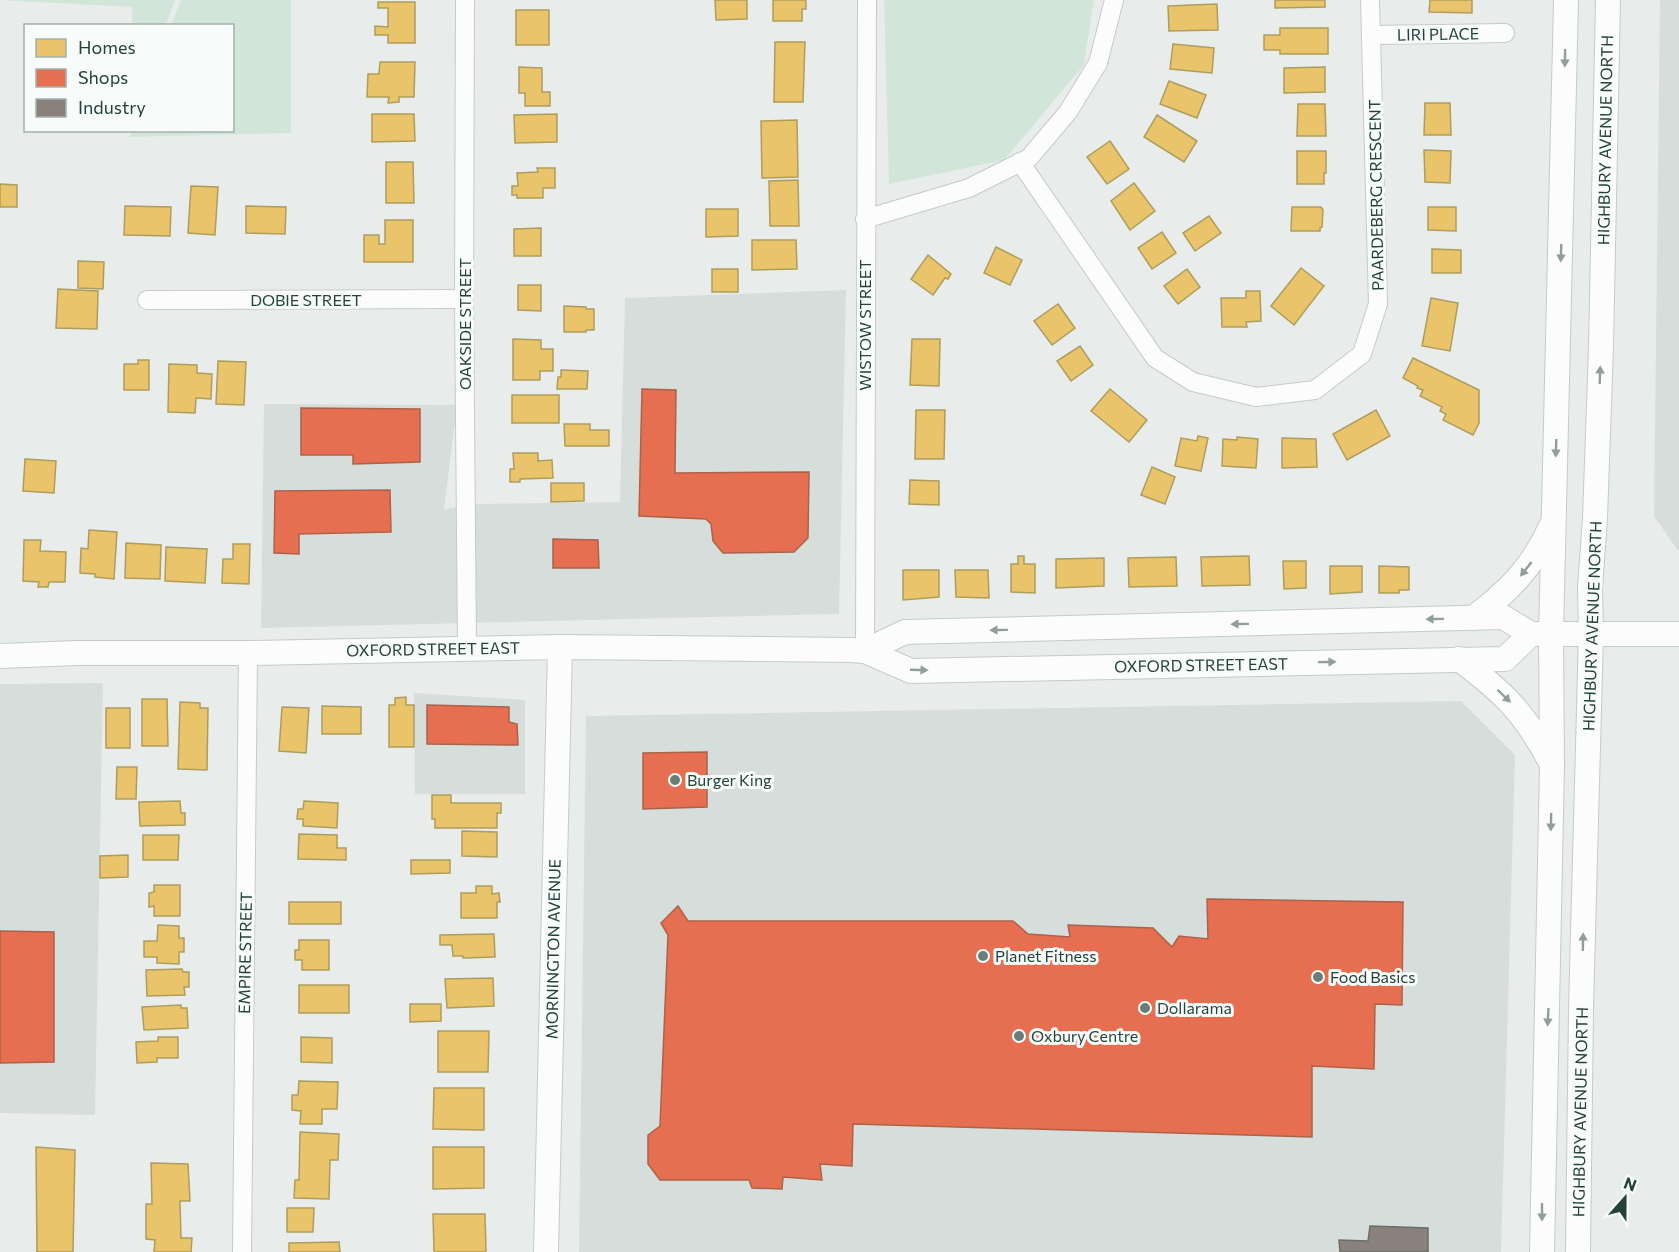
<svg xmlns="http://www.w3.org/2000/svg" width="1679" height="1252" viewBox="0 0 1679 1252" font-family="Commissioner,sans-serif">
  <rect width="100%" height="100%" fill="#e8edeb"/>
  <g fill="#d6dedb">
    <path d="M1660,0h19v552l-25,-36z"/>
    <path d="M846,290l-7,324 -578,14 3,-224 193,1 -13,104 33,-5 143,-2 5,-204z"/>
    <path d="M103,683l-8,432 -95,-2v-429z"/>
    <path d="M414,693l111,7v94h-110z"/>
    <path d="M1461,701l54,54 -14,497h-922l7,-536z"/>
  </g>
  <g fill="#d1e6d8">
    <path d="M0,0h175l-9,25 -34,1v-19z"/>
    <path d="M181,0h110v133l-162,4 3,-6 100,-1v-104l-61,-1z"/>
    <path d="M884,0h210l-10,65 -80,95 -115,24z"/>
  </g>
  <g fill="#e9c46a" stroke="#ae9d5c" stroke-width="1.5">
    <path d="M715,0h32v19l-31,1z"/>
    <path d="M773,0h33v9h-4v12h-29z"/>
    <path d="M1275,0h50v7l-50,1z"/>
    <path d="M1430,0h42v13l-43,-1z"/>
    <path d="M378,2h37v41h-27v-8h-13v-9l13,1v-19h-10z"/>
    <path d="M1217,4l1,26 -49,1 -1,-25z"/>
    <rect x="516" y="10" width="33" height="35"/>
    <path d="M1280,28h48v26h-48v-4h-16v-15h16z"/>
    <path d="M775,42h30l-2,60h-29z"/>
    <path d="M1173,44l41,4 -2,25 -42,-4z"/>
    <path d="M380,62h35l-1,35h-15v5l-11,1 1,-6h-22l1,-23h11z"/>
    <path d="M519,67l23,1v24h8v14h-25v-13h-6z"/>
    <path d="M1325,67v25l-41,1v-25z"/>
    <path d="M1169,81l37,14 -9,23 -37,-14z"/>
    <path d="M1425,103h25l1,32h-27z"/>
    <path d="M1298,104h27l1,32h-29z"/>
    <path d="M372,114h42l1,27 -43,1z"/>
    <path d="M557,114v28l-42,1 -1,-28z"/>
    <path d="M1157,115l40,26 -13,21 -40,-25z"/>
    <path d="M797,120l1,57 -36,1 -1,-57z"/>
    <path d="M1110,141l19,28 -22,15 -20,-27z"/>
    <path d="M1424,150l27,1 -1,32 -25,-1z"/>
    <path d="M1297,151h29v22h-2v11h-27z"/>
    <path d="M386,162h27l1,41h-28z"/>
    <path d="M537,168h18v20h-12v10h-26v-3h-5v-9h6l-1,-13 21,-1z"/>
    <path d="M798,180l1,46h-29l-1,-45z"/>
    <path d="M1134,183l21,28 -25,19 -19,-29z"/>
    <path d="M0,184l17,1v22h-17z"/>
    <path d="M191,186l27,1 -3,48 -27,-2z"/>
    <path d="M125,206l46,1 -1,29 -46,-1z"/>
    <path d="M246,206l40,1 -1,27 -39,-1z"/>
    <path d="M1292,207h29l2,3 -1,17 -2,1v3h-29z"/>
    <path d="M1428,207h28v24l-28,-1z"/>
    <path d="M706,209h32v27l-32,1z"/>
    <path d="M1209,216l12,17 -26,18 -12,-18z"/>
    <path d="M385,220h28v42h-49v-27h15v9h6z"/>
    <path d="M541,228v28h-27v-27z"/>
    <path d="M1162,232l14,21 -24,16 -14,-21z"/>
    <path d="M752,240h44l1,29 -45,1z"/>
    <path d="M996,247l26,13 -12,25 -26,-12z"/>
    <path d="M1432,249l29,1v23h-29z"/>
    <path d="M928,255l23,19 -3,5 -3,-1 -12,17 -22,-16z"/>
    <path d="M78,261l26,1 -1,27 -25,-1z"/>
    <path d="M1301,268l23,18 -30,39 -23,-19z"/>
    <rect x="712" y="269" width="26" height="23"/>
    <path d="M1187,269l13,18 -22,17 -14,-18z"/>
    <path d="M518,285h23v26l-23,-1z"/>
    <path d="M58,289l40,2 -1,38 -41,-1z"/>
    <path d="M1246,291h14l1,30 -15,1 1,5h-25l-1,-29h25z"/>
    <path d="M1431,298l27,5 -8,48 -28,-5z"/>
    <path d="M1058,304l17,24 -23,17 -18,-24z"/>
    <path d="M564,306l22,1v2h8v21h-8v2h-22z"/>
    <path d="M513,339l28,1v9h12v22h-13v9h-27z"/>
    <path d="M912,339h28l-1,47 -29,-1z"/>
    <path d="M1080,346l13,19 -22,16 -14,-20z"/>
    <path d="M1413,358l66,32v33l-6,12 -30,-15 3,-6 -6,-3 2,-4 -22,-11 3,-6 -6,-2 1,-2 -15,-8z"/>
    <path d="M138,360h11v30h-25v-26h14z"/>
    <path d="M218,361l28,1 -2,43 -28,-1z"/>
    <path d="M169,364l28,1v8l15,1 -1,25 -15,-1 -1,15 -27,-1z"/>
    <path d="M561,370l27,1 -1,18h-30l1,-12h3z"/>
    <path d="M1110,389l37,31 -18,22 -38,-31z"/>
    <rect x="512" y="395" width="47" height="28"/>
    <path d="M916,410h29l-1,49h-29z"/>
    <path d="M1376,410l14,26 -43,24 -14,-26z"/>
    <path d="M564,424h26v6h19v16h-44z"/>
    <path d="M1198,436l10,2 -7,33 -26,-5 6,-28 16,3z"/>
    <path d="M1237,437l21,2 -2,29 -34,-2 1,-27 14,1z"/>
    <path d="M1282,438l34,1 1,28 -35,1z"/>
    <path d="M513,453h25v8l14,-1 1,18 -33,1v3h-10v-13h4z"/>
    <path d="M25,459l31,2 -2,32 -31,-2z"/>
    <path d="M1152,467l23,10 -10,27 -24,-9z"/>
    <path d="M910,480l29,1v24l-30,-1z"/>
    <path d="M551,483h33v18l-33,1z"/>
    <path d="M89,530l28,2 -3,47 -19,-2v-3l-15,-1 1,-25 7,1z"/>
    <path d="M24,540h17l-1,11 26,1 -1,30h-16l-1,5h-10l1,-5 -16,-1z"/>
    <path d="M126,543l35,2 -1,34 -35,-1z"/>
    <path d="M233,544h17l-1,40 -27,-1 1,-24h10z"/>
    <path d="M166,547l41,2 -2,34 -40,-2z"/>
    <path d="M1018,556h6v8h11v29l-24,-1v-28h7z"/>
    <path d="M1249,556l1,29 -48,1 -1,-29z"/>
    <path d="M1176,557l1,29 -48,1 -1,-29z"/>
    <path d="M1104,558v28l-48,2v-29z"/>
    <path d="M1283,561h23v27l-22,1z"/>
    <path d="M1330,566h32v26l-32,2z"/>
    <path d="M1379,566l30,1v23h-10v3h-20z"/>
    <path d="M903,570h36v27l-36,3z"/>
    <path d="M955,570h33l1,28 -33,-1z"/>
    <path d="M406,697v8h8v42h-25v-42h6v-7z"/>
    <path d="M142,699h25l1,47h-26z"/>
    <path d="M180,702l20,1v5h8l-1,62 -29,-1z"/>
    <path d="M322,706l39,1v27h-39z"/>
    <path d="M282,707l27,1 -3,45 -27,-2z"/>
    <rect x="106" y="708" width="24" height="40"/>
    <path d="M117,767h20l-1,32h-20z"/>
    <path d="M432,795h19v8h50v10h-4v15h-62v-9h-3z"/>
    <path d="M180,801l1,12h4v12l-45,1 -1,-24z"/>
    <path d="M304,801l34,2 -1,25 -34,-2v-7h-6l1,-10h5z"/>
    <path d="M462,831l35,1v25l-35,-1z"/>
    <path d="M299,834l38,1v13h9v12l-48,-1z"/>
    <path d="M143,835h36l-1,25h-35z"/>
    <path d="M128,855v22l-28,1v-22z"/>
    <path d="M411,860h39v13l-39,1z"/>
    <path d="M154,885h26v31h-26v-10l-5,1v-14l5,-1z"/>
    <path d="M476,886h16v8l7,-1 1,9h-3v16h-36v-25h15z"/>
    <rect x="289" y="902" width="52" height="22"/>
    <path d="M158,925l21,1v12h5v14h-5v12l-22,-1v-6h-13v-16h13z"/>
    <path d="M494,934l1,23 -32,1v-2h-10l-1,-11h-12v-10z"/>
    <path d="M299,940h30v30h-27v-10h-7v-10h4z"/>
    <path d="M182,969l1,3h6v15h-5l1,8 -38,1 -1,-26z"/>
    <path d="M493,978l1,28 -47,2 -2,-29z"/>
    <rect x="299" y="985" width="50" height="28"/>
    <path d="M410,1004h31v17l-31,1z"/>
    <path d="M181,1005v3h6l1,20 -44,2 -2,-23z"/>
    <path d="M438,1031h51l-1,41h-50z"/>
    <path d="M158,1037h20v21h-21v4l-20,1 -1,-21 22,-1z"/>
    <path d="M301,1037l31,1v25l-31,-1z"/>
    <path d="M299,1081l39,1 -1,27h-15v15h-22l1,-13 -9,-1v-15h6z"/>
    <path d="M434,1088h50v42l-51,-1z"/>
    <path d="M300,1132l39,2 -1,26h-8l-1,39 -35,-1 1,-18h4z"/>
    <path d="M36,1147l39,3 -2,102h-36z"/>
    <path d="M433,1147h51v41l-51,1z"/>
    <path d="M151,1163l37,1 2,37h-10l1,37h11l-1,14h-37l1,-12 -9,-1v-35h6z"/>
    <path d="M287,1208h27l-1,24h-26z"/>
    <path d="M433,1214h52l1,38h-52z"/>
    <path d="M339,1242l1,10h-51v-9z"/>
  </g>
  <g fill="#e76f51" stroke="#ac624a" stroke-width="1.5">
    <path d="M642,389l34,1 -1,83 134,-1 -1,66 -14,14 -71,1 -10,-12 -2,-17 -5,-5 -67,-3z"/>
    <path d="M301,408l119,1v53l-67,2v-9h-52z"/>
    <path d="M390,490l1,42 -92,2v20l-25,-1 1,-62z"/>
    <path d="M553,539l45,1 1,28h-46z"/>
    <path d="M427,705l82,2v15l8,2 1,21 -91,-1z"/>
    <path d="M707,752v55l-64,2v-56z"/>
    <path d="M1207,899l196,3 -1,103 -27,-1 -1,65 -62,-3v71l-459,-13 -1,42 -32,-2 2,16 -39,-3 -1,12 -30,-1 -3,-8h-89l-12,-16v-29l12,-9 8,-191 -7,-12 17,-17 10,15h325l15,13 42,3 -2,-12 85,3 19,19 7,-11 29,3z"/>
    <path d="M0,931l54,1v130l-54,1z"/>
  </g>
  <path fill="#8a817c" stroke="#6b6e68" stroke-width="1.5" d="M1370,1226l58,2v24h-88l-1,-12 29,1z"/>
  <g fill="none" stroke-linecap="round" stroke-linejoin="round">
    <g stroke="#c5cac8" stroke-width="20">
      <g id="street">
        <path d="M465,0l-1,299 3,348"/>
        <path d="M1372,35l133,-2"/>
        <path d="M1020,162l135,196 38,24 63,15 59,-7 47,-36 16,-50 -8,-304"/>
        <path d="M865,219l104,-31 60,-30 39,-46 30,-49 16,-63"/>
        <path d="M147,300l317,-1"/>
        <path d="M865,651l2,-651"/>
        <path d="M242,1252l6,-599"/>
      </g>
    </g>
    <g stroke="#c3cbc8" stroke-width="26">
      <g id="secondary">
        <path d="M1473,618c35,-26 60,-51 78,-92"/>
        <path d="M865,651l40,-19 598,-15 28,17h148"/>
        <path d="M0,656l77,-3h171l312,-6 291,3 14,1 46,20 594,-12 26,-25"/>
        <path d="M1459,659c44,33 65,53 91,102"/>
        <path d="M546,1252l14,-605"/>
        <path d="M1542,1252l10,-488 -1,-129 15,-635"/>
        <path d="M1578,1252l3,-244 10,-374 -1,-46 5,-70 6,-170 7,-348"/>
      </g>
    </g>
    <use href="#street" stroke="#fcfcfc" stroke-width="18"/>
    <use href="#secondary" stroke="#fcfcfc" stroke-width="24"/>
  </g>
  <defs><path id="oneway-solid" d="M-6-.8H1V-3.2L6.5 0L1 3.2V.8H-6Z" transform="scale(1.5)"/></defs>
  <g fill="#909f9b">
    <use href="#oneway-solid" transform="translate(1565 58) rotate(91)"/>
    <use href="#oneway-solid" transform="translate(1561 253) rotate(92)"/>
    <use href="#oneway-solid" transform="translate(1600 375) rotate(-88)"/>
    <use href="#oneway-solid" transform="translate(1556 448) rotate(92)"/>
    <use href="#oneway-solid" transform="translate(1526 569) rotate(128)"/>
    <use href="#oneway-solid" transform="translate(1435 619) rotate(179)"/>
    <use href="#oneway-solid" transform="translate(1240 624) rotate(179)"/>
    <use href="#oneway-solid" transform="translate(999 630) rotate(179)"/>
    <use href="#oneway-solid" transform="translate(1327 662) rotate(-1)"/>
    <use href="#oneway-solid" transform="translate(919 670) rotate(2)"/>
    <use href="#oneway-solid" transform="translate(1504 696) rotate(44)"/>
    <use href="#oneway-solid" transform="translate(1551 822) rotate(91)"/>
    <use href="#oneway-solid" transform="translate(1583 942) rotate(-89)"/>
    <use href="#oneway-solid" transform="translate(1548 1017) rotate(93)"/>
    <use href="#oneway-solid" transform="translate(1542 1212) rotate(90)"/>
  </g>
  <g fill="#697e78" stroke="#f7fbf9" stroke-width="2">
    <circle cx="675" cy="780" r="6"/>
    <circle cx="983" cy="956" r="6"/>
    <circle cx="1318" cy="977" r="6"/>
    <circle cx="1145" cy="1008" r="6"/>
    <circle cx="1019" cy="1036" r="6"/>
  </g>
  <g text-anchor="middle" stroke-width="6" stroke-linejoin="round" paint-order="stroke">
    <g font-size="16" fill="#24423a" stroke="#f7fbf9">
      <text transform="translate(1438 34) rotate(-1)" y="6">LIRI PLACE</text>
      <text transform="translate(1605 140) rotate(-89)" y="6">HIGHBURY AVENUE NORTH</text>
      <text transform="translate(1376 195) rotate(-91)" y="6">PAARDEBERG CRESCENT</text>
      <text x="306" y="306">DOBIE STREET</text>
      <text transform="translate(465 324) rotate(-90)" y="6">OAKSIDE STREET</text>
      <text transform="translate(865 325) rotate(-90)" y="6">WISTOW STREET</text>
      <text transform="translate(1592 626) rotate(-88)" y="6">HIGHBURY AVENUE NORTH</text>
      <text transform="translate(433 649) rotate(-1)" y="6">OXFORD STREET EAST</text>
      <text transform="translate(1201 665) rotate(-1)" y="6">OXFORD STREET EAST</text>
      <text transform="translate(553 949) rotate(-89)" y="6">MORNINGTON AVENUE</text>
      <text transform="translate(245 953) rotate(-89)" y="6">EMPIRE STREET</text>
      <text transform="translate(1580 1112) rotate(-89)" y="6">HIGHBURY AVENUE NORTH</text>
    </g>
    <g font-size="16" fill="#24423a" stroke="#f7fbf9" text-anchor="start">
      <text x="687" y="786">Burger King</text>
      <text x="995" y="962">Planet Fitness</text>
      <text x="1330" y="983">Food Basics</text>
      <text x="1157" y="1014">Dollarama</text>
      <text x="1031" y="1042">Oxbury Centre</text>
    </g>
  </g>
  <rect x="24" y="24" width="210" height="108" fill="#f7fbf9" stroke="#a3b1ad" stroke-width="1.5"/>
  <rect x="36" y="39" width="30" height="18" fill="#e9c46a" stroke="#a3b1ad" stroke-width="1.5"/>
  <text x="78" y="54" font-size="18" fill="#24423a">Homes</text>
  <rect x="36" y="69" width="30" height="18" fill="#e76f51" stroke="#a3b1ad" stroke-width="1.5"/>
  <text x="78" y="84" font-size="18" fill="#24423a">Shops</text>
  <rect x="36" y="99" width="30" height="18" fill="#8a817c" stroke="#a3b1ad" stroke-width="1.5"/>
  <text x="78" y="114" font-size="18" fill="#24423a">Industry</text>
  <g transform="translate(1625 1198) rotate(21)" stroke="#f7fbf9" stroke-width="4.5" paint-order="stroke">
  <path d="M0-4.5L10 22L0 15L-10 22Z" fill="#24423a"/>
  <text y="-9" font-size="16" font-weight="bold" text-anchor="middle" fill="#24423a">N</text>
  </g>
</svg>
